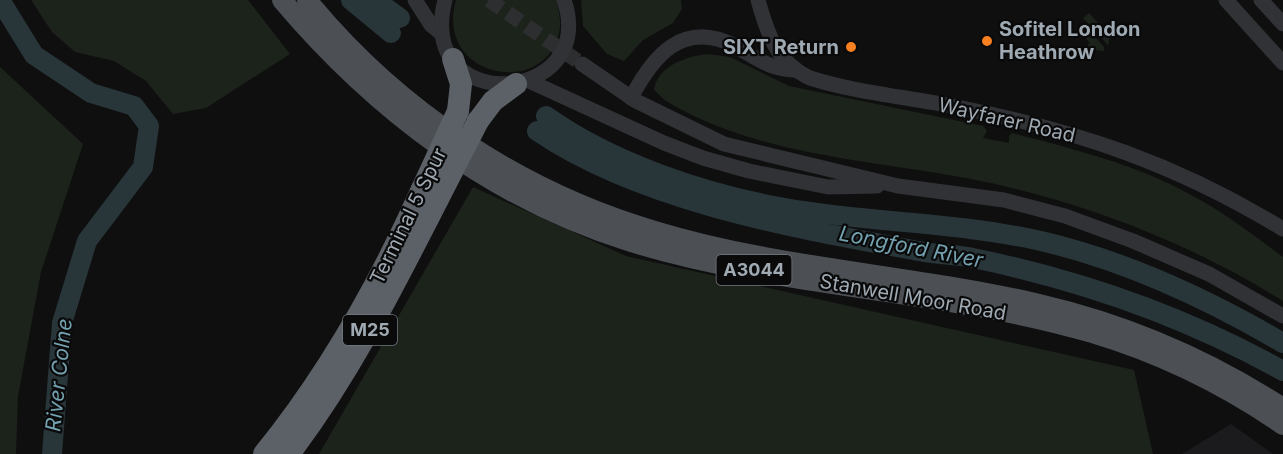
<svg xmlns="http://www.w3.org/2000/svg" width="1283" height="454" viewBox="0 0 1283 454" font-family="Inter,sans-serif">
  <rect width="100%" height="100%" fill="#0f0f10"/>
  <path fill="#1b1b1d" d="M1231,424l42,30h-91z"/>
  <g fill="#1c231b">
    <path d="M31,0h217l42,54 -84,54 -33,6 -27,-33 -32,-20 -39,-9 -23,-20z"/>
    <path d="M456,0h101c1,9 4,19 3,27 -9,73 -127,53 -104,-27z"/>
    <path d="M581,0h100l1,9 -9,14 -30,17 -19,21 -17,-7 -24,-28z"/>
    <path d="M1089,13l21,23 -2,9 -25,-27z"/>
    <path d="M1086,27l18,20v4l-20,-2 6,-6 -10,-11z"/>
    <path d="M708,54l22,3 59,29 194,40 4,5 -4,7 26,5v-7l3,-3c60,16 124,31 179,62 33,17 62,40 92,62v44c-96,-60 -206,-102 -317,-123 -96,-18 -213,-24 -298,-76 -6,-3 -9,-8 -14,-12 3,-24 33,-34 54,-36z"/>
    <path d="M0,67l83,77 -42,128 -23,124 -2,58h-16z"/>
    <path d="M473,187l153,69 508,114 19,84h-834z"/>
  </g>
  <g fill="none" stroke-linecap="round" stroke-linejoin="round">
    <g stroke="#283539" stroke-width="20">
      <path d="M0,0l34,55 57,38 43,13 15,20 -6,41 -56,74 -25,82 -10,131"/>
      <path d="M351,0l40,33"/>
      <path d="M375,0l25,18"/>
      <path d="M546,116c66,47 159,78 239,92 85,15 172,14 256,33 86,20 167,58 242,102"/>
      <path d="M537,131c106,72 262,98 387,121 16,3 33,2 49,6 107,22 215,60 310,113"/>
    </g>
    <path stroke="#2c2e30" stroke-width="15" stroke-dasharray="15 8" stroke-linecap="butt" d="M489,0l93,64"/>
    <g stroke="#303235" stroke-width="15">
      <path d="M415,0l16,25 11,9"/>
      <path d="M445,0c-30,119 155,104 119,0"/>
      <path d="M758,0c9,33 19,63 52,78 47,15 99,19 147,29 122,24 219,57 326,122"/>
      <path d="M1226,0l57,63"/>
      <path d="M1261,0l22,24"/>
      <path d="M582,64l54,37 88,43 174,42 106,14 61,16 68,25 76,33 74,42"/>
      <path d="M529,81l135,62 39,15 46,13 79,16 49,-1"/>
      <path d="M631,98c22,-42 52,-79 104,-52 22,12 32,22 58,24"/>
    </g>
    <g stroke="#4c5055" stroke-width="20">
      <path d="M282,0c93,110 210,199 349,242 150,46 310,47 461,91 67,20 133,52 191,92"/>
      <path d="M307,0c89,109 212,191 348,231 125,38 257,43 384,73 86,20 170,56 244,104"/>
    </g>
    <g stroke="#5c6167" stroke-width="22">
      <path d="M453,59l8,25 -3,27"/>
      <path d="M478,121l15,-20 23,-17"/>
      <path d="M264,454c65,-80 116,-171 158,-265"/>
      <path d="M289,454c60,-79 104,-167 149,-255"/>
    </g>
    <g stroke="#5c6167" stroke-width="22">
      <path d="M422,189l36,-78"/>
      <path d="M438,199l40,-78"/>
    </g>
  </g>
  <g fill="#f88020" stroke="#0a0a0b" stroke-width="2">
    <circle cx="987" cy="41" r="6"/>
    <circle cx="851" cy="47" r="6"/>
  </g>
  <g text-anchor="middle" stroke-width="4.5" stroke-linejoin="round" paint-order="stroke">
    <g fill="#0a0a0b" stroke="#727980" stroke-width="1.5">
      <rect x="716.5" y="255" width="75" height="30" rx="4.5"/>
      <rect x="343" y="315" width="54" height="30" rx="4.5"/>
    </g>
    <g font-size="18" font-weight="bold" fill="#9fa9b2">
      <text x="754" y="276">A3044</text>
      <text x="370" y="336">M25</text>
    </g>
    <g font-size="20" font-weight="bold" fill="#9fa9b2" stroke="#0a0a0b" text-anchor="start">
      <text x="999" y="36">Sofitel London<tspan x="999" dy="23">Heathrow</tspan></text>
      <text x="839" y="54" text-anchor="end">SIXT Return</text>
    </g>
    <g font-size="20" fill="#9fa9b2" stroke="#0a0a0b">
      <text transform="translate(1007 120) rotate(13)" y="7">Wayfarer Road</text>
      <text transform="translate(408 216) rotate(-64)" y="7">Terminal 5 Spur</text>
      <text transform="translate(913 297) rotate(10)" y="7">Stanwell Moor Road</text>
    </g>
    <g font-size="21" font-style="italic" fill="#74a1af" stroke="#0a0a0b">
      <text transform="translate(911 247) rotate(11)" y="7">Longford River</text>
      <text transform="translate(59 375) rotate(-84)" y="7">River Colne</text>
    </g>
  </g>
</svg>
